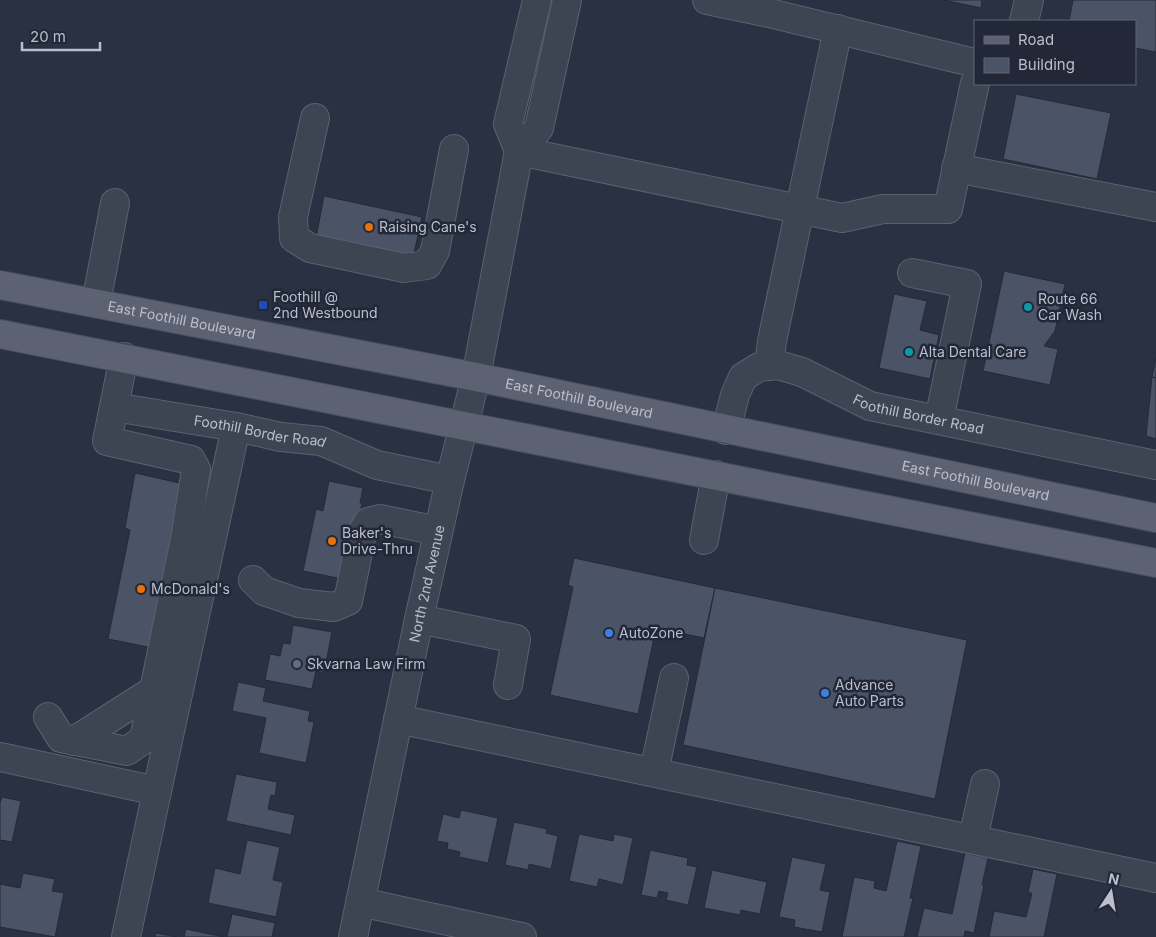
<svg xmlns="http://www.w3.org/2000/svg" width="1156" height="937" viewBox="0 0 1156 937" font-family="Inter,sans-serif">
  <rect width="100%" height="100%" fill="#293142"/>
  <g fill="#4b5366" stroke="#242a3a">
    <path d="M943,0h39l-1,8z"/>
    <path d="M1073,0h83v52l-21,-4v-27h-66z"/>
    <path d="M1016,94l95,19 -14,66 -94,-20z"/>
    <path d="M324,196l98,21 -9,41 -97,-20z"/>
    <path d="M1004,271l61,13 -10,47 -11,15 14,3 -8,36 -67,-14z"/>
    <path d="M894,294l33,7 -7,29 19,5 -9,44 -51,-11z"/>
    <path d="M1156,357v21l-4,-1z"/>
    <path d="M1152,377l4,1v61l-10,-3z"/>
    <path d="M135,473l58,13 -40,162 -45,-9 22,-109 -5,-2z"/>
    <path d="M329,481l34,7 -3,15h2l-15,77 -44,-9 13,-62 7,2z"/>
    <path d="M574,558l141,30 -11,50 -48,-10 -18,86 -88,-19 23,-108 -5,-2z"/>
    <path d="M715,588l252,52 -32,159 -252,-54z"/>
    <path d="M293,625l39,7 -8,41 -8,-2 -4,18 -47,-9 5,-26 10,2 3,-13 7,1z"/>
    <path d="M238,682l28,6 -3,13 47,10 -2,10 6,1 -8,41 -47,-10 7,-35 -34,-7z"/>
    <path d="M236,774l41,8 -2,14 -4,-1 -3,14 27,6 -4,20 -65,-14z"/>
    <path d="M2,797l19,4 -9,41 -12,-2v-37z"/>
    <path d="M461,810l37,8 -10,45 -29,-6 1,-5 -13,-3 1,-6 -11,-2 6,-27 16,4z"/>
    <path d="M514,822l33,7 -1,4 12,3 -7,33 -22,-5 -1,6 -23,-5z"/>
    <path d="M579,834l34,7 1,-7 19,4 -10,47 -24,-6 -2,8 -28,-6z"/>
    <path d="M247,840l33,7 -7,33 10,2 -7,35 -68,-14 7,-35 25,6z"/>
    <path d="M897,841l24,5 -11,52h3l-9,39h-62l12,-60 21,4 -1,7 12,3z"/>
    <path d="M650,850l38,8 -1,7 10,2 -9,38 -22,-5 2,-7 -9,-2 -2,7 -16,-3z"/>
    <path d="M965,853l23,5 -6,27h2l-10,48 -9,-2 -1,6h-47l7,-29 28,6z"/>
    <path d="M792,857l34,7 -6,26 10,2 -8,40 -28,-5 1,-7 -16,-3z"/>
    <path d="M1033,869l24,5 -13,63h-55l5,-26 32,6 6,-24h-4z"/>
    <path d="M712,870l55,12 -7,32 -19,-4 -1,5 -36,-7z"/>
    <path d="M23,873l32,6 -3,12 12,2 -9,44 -55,-10v-43l20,4z"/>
    <path d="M232,914l43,9 -3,14h-45z"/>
    <path d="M186,929l38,8h-40z"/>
    <path d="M156,933l21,4h-22z"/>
  </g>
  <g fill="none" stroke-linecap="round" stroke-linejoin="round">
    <g stroke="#5c6170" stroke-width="30">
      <g id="minor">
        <path d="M707,0l62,13 206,50"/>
        <path d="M1024,21l5,-21"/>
        <path d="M315,118l-22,99 1,21 16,10 94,20 23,-3 8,-14 19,-102"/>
        <path d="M519,151l323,67 41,-9h65l27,-126"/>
        <path d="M519,151l-11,-27 29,-124"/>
        <path d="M956,168l200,39"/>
        <path d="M912,273l55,11 -28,136"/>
        <path d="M96,303l19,-100"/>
        <path d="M769,366l3,-25 66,-312"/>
        <path id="s1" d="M114,407l122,20 45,10 40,4 56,24 73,15"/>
        <path id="s2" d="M726,430l9,-35 8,-18 16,-10 19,-2 24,7 68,34 286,59"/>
        <path d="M704,540l12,-65"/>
        <path d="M253,580l11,11 35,12 35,4 14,-6 14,-68 6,-11 12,-3 58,12"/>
        <path d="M419,619l97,20 -8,46"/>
        <path d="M48,717l13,21 66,13 17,-12 42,-205 10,-65 -5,-9 -84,-19 17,-84"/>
        <path d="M398,719l758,159"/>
        <path d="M74,741l80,-51"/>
        <path d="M0,757l157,34"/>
        <path d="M654,772l20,-94"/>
        <path d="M973,839l12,-55"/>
        <path d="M360,902l162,35"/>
        <path d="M126,937l31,-146 79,-364"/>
        <path id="s3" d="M353,937l66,-318 31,-139 26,-103 43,-226 20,-23 28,-128"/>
      </g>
    </g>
    <g stroke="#474c5c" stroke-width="30">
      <g id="major">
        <path id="s4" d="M0,285l476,92 680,141"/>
        <path d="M0,334l1156,229"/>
      </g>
    </g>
    <use href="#minor" stroke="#3d4452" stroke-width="28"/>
    <use href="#major" stroke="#5c6272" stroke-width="28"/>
  </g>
  <g fill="#e8710a" stroke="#222838" stroke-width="2">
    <circle cx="369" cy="227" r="5"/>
    <circle cx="332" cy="541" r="5"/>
    <circle cx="141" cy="589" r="5"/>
  </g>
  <rect fill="#1a4fb4" stroke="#222838" stroke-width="2" x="258" y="300" width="10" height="10" rx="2.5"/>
  <g fill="#0f9aa8" stroke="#222838" stroke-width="2">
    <circle cx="1028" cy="307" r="5"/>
    <circle cx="909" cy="352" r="5"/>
  </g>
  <g fill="#3f7fe0" stroke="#222838" stroke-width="2">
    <circle cx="609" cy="633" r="5"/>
    <circle cx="825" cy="693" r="5"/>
  </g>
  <circle fill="#5c6f8a" stroke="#222838" stroke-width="2" cx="297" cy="664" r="5"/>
  <g text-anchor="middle" stroke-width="5" stroke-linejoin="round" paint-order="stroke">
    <g font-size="14" fill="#bbbfcc" stroke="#222838" text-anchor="start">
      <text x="379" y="232">Raising Cane's</text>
      <text x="273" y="302">Foothill @<tspan x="273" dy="16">2nd Westbound</tspan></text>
      <text x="1038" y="304">Route 66<tspan x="1038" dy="16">Car Wash</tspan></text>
      <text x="919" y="357">Alta Dental Care</text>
      <text x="342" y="538">Baker's<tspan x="342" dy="16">Drive-Thru</tspan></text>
      <text x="151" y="594">McDonald's</text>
      <text x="619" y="638">AutoZone</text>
      <text x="307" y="669">Skvarna Law Firm</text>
      <text x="835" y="690">Advance<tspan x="835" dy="16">Auto Parts</tspan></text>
    </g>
    <g font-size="14" fill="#bbbfcc" stroke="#222838">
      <text dy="5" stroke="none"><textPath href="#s4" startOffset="185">East Foothill Boulevard</textPath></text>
      <text dy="5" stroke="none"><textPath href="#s4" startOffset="590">East Foothill Boulevard</textPath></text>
      <text dy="5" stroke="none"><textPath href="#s2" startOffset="244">Foothill Border Road</textPath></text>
      <text dy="5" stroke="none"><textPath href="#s1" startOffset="148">Foothill Border Road</textPath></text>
      <text dy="5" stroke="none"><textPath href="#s4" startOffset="995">East Foothill Boulevard</textPath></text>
      <text dy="5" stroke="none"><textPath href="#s3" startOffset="361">North 2nd Avenue</textPath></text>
    </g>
  </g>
  <rect x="974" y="20" width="162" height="65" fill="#222838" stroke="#5f6473"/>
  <rect x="984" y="36" width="25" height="8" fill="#5c6272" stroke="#5f6473"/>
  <text x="1018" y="45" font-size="15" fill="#bbbfcc">Road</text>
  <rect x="984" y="58" width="25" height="15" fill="#4b5366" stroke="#5f6473"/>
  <text x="1018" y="70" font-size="15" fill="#bbbfcc">Building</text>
  <g transform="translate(1111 892) rotate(12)" stroke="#222838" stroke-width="4" paint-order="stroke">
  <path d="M0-4L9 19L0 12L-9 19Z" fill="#bbbfcc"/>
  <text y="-8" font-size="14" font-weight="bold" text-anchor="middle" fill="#bbbfcc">N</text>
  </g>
  <path d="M22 42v8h78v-8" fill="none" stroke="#bbbfcc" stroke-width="2.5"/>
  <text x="30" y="42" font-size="15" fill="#bbbfcc" stroke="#222838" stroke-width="4" paint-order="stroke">20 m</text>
</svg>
